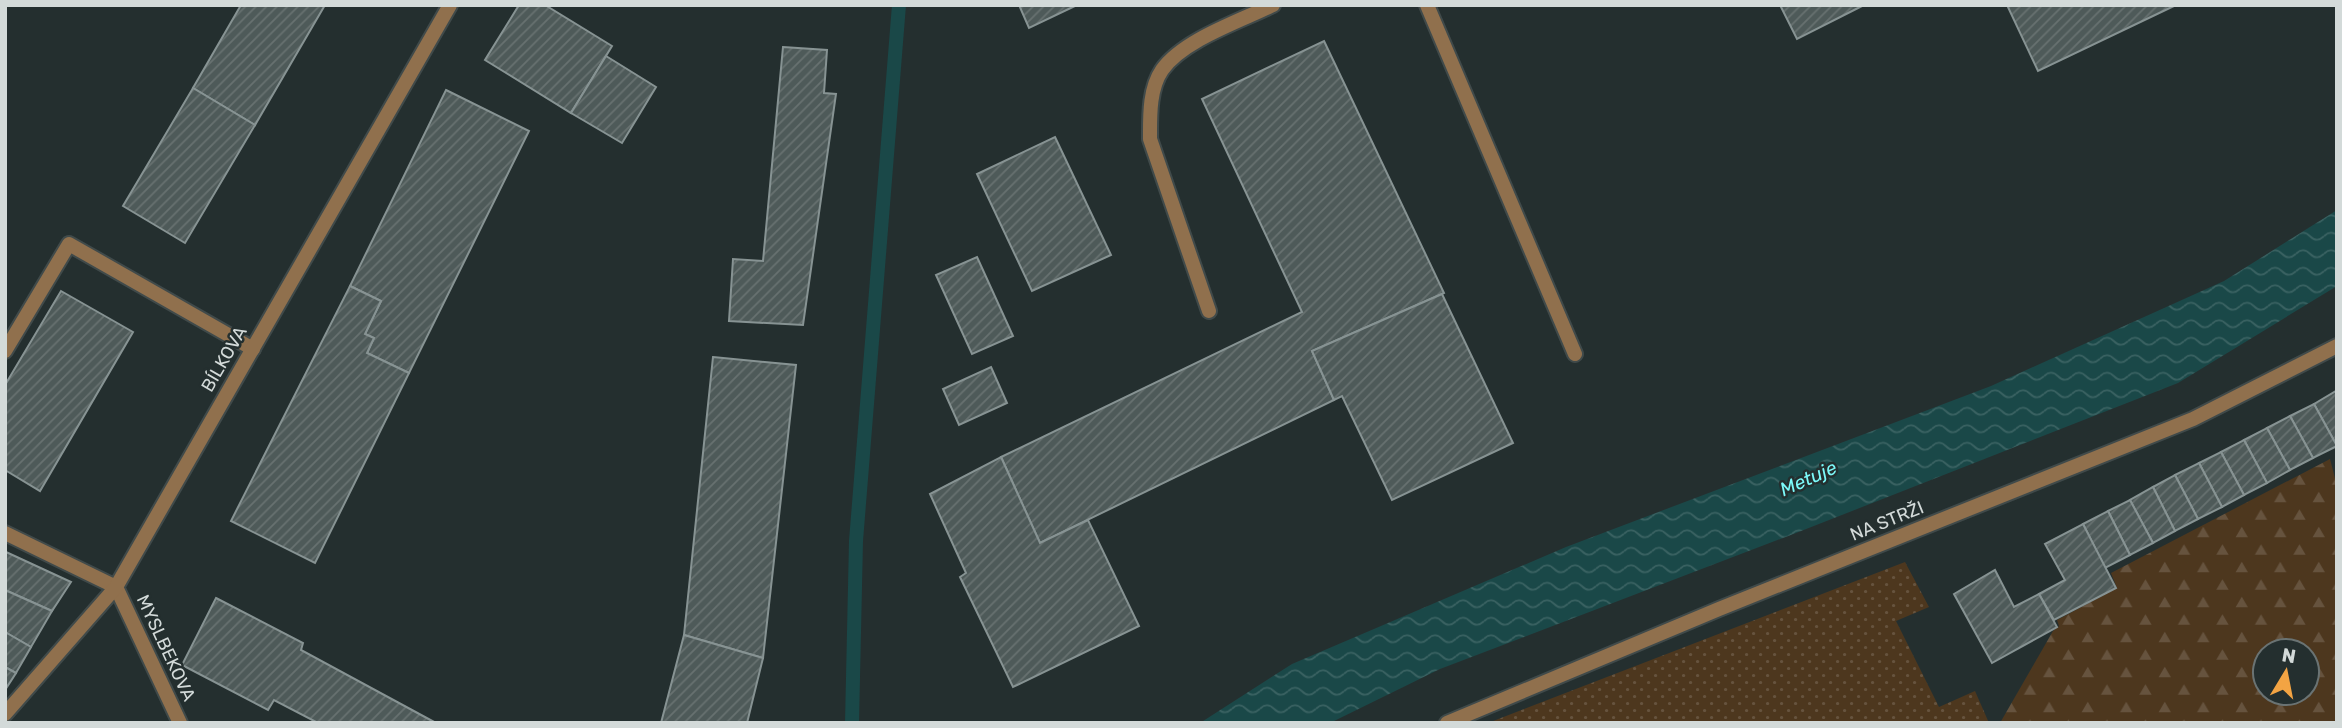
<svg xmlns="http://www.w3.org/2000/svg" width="2342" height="728" viewBox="0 0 2342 728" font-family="Rubik,sans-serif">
  <defs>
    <pattern id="grass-dots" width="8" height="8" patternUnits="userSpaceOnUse" patternTransform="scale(1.75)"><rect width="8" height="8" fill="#4d371e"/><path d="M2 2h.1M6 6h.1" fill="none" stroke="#66533e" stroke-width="1.8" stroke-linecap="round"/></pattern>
    <pattern id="forest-firs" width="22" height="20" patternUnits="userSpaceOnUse" patternTransform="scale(1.75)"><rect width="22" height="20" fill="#4d371e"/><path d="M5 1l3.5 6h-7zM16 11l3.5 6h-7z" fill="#66533e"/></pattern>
    <pattern id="water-waves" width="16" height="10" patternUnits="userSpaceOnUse" patternTransform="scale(1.75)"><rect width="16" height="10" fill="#1a4848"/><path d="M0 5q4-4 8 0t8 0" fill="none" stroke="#3a6262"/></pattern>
    <pattern id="building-hatch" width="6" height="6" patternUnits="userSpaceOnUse" patternTransform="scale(1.75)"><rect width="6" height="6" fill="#4e5a59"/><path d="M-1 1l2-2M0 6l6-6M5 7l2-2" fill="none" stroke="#677170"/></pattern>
  </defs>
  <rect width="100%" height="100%" fill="#242f2f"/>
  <path fill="url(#grass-dots)" d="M1905,562l24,45 -33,14 43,86 36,-16 14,32h-501z"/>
  <path fill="url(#forest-firs)" fill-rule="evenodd" d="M2330,459l7,27v237h-337l53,-92 6,-5 -2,-6 60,-32 -6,-15zM2265,651h42v42h-42z"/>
  <path fill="url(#water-waves)" d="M2337,210v76l-159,97 -382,150 -356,136 -110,54h-130l92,-59 274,-117 425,-161 233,-105z"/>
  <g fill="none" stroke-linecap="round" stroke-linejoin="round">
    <path stroke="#1a4848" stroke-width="14" d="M852,723l4,-182 43,-536"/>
  </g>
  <g fill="url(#building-hatch)" stroke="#879393" stroke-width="2">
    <path d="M241,5h84l-70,120 -62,-37z"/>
    <path d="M519,5h26l67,41 -41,67 -86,-53z"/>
    <path d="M1019,5h58l-48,23z"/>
    <path d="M1780,5h84l-67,34z"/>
    <path d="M2007,5h169l-138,66z"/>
    <path d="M1324,41l120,252 -132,58 22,49 -294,143 -39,-86 301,-145 -100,-213z"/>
    <path d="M783,47l44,3 -3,43 12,1 -33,231 -74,-4 4,-62 30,2z"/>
    <path d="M606,56l50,31 -34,56 -51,-30z"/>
    <path d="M193,88l62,37 -70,118 -62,-37z"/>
    <path d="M446,90l83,41 -120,242 -42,-20 7,-15 -9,-4 16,-33 -31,-15z"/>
    <path d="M1055,137l56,118 -79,36 -55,-117z"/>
    <path d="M977,257l36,79 -41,18 -36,-79z"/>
    <path d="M350,286l31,15 -16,33 9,4 -7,15 42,20 -94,190 -84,-42z"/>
    <path d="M61,291l72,41 -93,159 -35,-21v-85z"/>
    <path d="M1442,294l71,149 -121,57 -50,-104 -8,4 -22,-49z"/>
    <path d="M713,357l83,8 -33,293 -79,-23z"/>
    <path d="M991,367l16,36 -48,22 -16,-36z"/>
    <path d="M2336,391l1,2v53l-23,-42z"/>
    <path d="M2314,404l23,42 -24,12 -23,-42z"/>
    <path d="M2290,416l23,42 -23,12 -23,-42z"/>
    <path d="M2267,428l23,42 -23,13 -23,-43z"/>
    <path d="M2244,440l23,43 -23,12 -23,-43z"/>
    <path d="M2221,452l23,43 -22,12 -23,-44z"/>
    <path d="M1001,457l39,86 48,-23 51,106 -126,61 -53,-110 6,-4 -36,-79z"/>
    <path d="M2199,463l23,44 -24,12 -23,-44z"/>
    <path d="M2175,475l23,44 -23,12 -22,-44z"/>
    <path d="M2153,487l22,44 -22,12 -23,-43z"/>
    <path d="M2130,500l23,43 -23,12 -22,-44z"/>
    <path d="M2108,511l22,44 -25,13 -22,-44z"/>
    <path d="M2083,524l33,64 -62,32 -15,-26 26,-14 -20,-36z"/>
    <path d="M6,552l65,30 -19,29 -47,-21z"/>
    <path d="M1995,570l19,37 25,-13 18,33 -65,36 -38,-69z"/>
    <path d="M5,590l47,21 -21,36 -26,-15z"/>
    <path d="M216,598l87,45 -2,7 135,73h-118l-44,-23 -6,10 -86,-45z"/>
    <path d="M5,632l26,15 -15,26 -11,-6z"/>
    <path d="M684,635l79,23 -16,65h-86z"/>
    <path d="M5,667l11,6 -11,17z"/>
  </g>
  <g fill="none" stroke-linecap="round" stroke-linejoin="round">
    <g stroke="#404a4a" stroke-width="18">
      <g id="service">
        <path d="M1427,5l148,349"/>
        <path d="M1209,311l-59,-172c0,-22 -1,-50 12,-69 21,-30 78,-49 111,-65"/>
      </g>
    </g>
    <g stroke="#404a4a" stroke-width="18">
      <g id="minor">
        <path d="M5,351l64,-107 184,105"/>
        <path d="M5,533l111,54 64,136"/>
        <path d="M5,714l111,-127 334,-582"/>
        <path d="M1447,723l272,-114 474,-190 144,-73"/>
      </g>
    </g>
    <use href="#service" stroke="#90704d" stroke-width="14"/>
    <use href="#minor" stroke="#90704d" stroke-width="14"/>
  </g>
  <g text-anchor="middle" stroke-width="5" stroke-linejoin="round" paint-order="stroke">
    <g font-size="18" fill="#d3dad9" stroke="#242f2f">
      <text transform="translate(224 359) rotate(-60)" y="6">BÍLKOVA</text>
      <text transform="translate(1887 521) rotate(-22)" y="6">NA STRŽI</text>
      <text transform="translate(166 648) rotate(65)" y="6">MYSLBEKOVA</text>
    </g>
    <g font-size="19" font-style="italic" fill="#7cfafa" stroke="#242f2f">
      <text transform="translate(1808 478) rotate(-24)" y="7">Metuje</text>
    </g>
  </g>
  <rect width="2342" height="728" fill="none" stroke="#d3dad9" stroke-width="14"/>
  <g transform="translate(2286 672) rotate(10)"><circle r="33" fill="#242f2f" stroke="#6a7373" stroke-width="2"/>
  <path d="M0-5L12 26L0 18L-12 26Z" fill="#f3a443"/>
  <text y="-10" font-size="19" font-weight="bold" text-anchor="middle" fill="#d3dad9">N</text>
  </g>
</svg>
